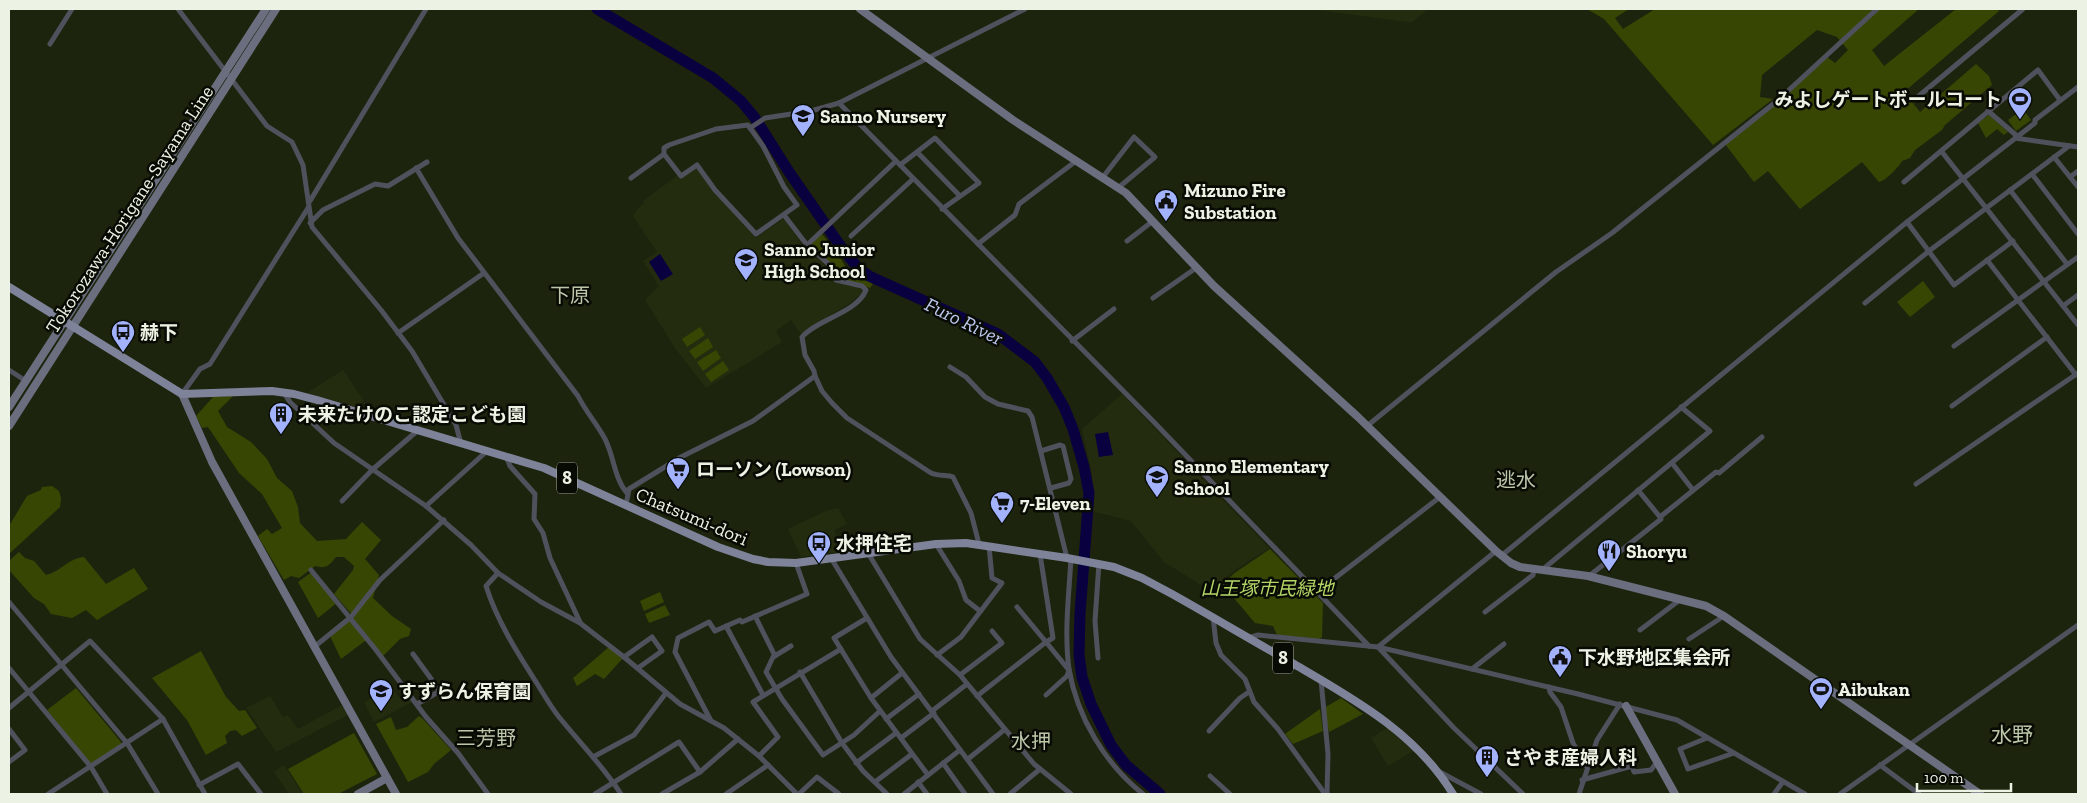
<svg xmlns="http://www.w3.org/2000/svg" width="2087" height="803" viewBox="0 0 2087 803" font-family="'Zilla Slab','Noto Sans JP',serif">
  <rect width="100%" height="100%" fill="#1d240d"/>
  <g fill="#232c0e">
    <path d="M1310,9h118l-16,13h-4z"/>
    <path d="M695,169h3l16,23 42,46 27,-19 2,1 19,28 24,19 3,11 10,6 20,4 2,4 -13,11 -49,31 -10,-14 -15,11 6,11 -76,46 -31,-40 -30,-48 14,-14 -16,-25 14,-9 -24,-36 5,-8 6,-5 -1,-2 35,-26z"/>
    <path d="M343,370l21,31 -9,6 -48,-14z"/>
    <path d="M1122,394l147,154 -34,22 -24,21 -47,-29 -33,-41 -39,-10v-37l-10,-45z"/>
    <path d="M838,508l9,16 -13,6 9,21 -42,6 -13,-28 40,-19z"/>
    <path d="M392,687l7,11 8,-4 5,8 -38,20 -10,-20z"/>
    <path d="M270,696l13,21 5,-2 10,14 44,-24 6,10 -72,37 -30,-44z"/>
    <path d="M1387,728l26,23 -25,15 -17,-28z"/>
    <path d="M284,765l19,29h-14l-15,-22z"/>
  </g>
  <g fill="#374703">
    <path d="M1587,9h42l-14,9 8,11 32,-20h264l-47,41 12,16 72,-57h41l2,2 -95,81 16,20 56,-48 13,12 3,9 -47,40 -3,5 -27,20 -5,8 -8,3c-3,6 -17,20 -23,21l-17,-20 -62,47 -32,-38 -14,11 -29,-38 102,-87 8,6 13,-13 -11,-13 -20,-7 -55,45 -2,22 13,2 -60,46 -109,-126z"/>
    <path d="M2023,109l8,11 -15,11 -8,-11z"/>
    <path d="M1989,115l19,17 -4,3 -7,-6 -11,9 -8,-15z"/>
    <path d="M822,234l17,21 7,13 2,-1 25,17 -3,4c-10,-5 -25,-4 -34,-11l-24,-30 -1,-3z"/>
    <path d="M1923,281l12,16 -25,20 -13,-15z"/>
    <path d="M700,327l5,8 -18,12 -5,-8z"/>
    <path d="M708,338l5,9 -18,12 -6,-8z"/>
    <path d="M716,350l5,8 -18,13 -6,-9z"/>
    <path d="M723,361l6,9 -18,12 -6,-8z"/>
    <path d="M233,396l-15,15 9,16 24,15 16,17 10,19 15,13 6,16 2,16 17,18 29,-2 16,-17 19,18 -16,19 14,16 -6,23 19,18 19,13 -2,7 -9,3 -17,17 -14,-18 -28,21 -11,-23 24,-19 -20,-23 19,-24 1,-4 -10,-9h-8c-7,9 -10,12 -21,9l-16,12 -8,-2 -7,4 -26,-44 9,-7 5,5 10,-6 -20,-34 -23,-21 -31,-46 -6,1 -6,-12 17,-19z"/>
    <path d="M52,486l7,5 2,7 -1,9 -51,47v-28l18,-30 14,-6 1,-3z"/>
    <path d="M1270,549l53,54 -1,34 -2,2 -43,-4 -4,-9 -18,-3 -33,-39 14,-12z"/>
    <path d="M19,552l6,6 9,3 12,14c14,-3 23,-17 38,-18l22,27 28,-16 14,21 -51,31 -11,-10 -14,8 -21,-4 -7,-10 -10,-6 -25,-28v-9z"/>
    <path d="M312,572l26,30 -20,16 -20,-36z"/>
    <path d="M660,592l4,10 -20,9 -4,-10z"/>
    <path d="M665,605l5,10 -21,8 -4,-9z"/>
    <path d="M609,647l14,11 -19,21 -9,-5 -18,12 -4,-8z"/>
    <path d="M201,651l25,46 13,14 6,-1 12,18 -15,8 -6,-6 -6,1 -5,5 2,7 -21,12 -19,-35 -35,-42z"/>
    <path d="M76,688l45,54v2l-29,19h-2l-43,-53z"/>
    <path d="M1341,698l22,16 -34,18 -5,-24z"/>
    <path d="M1320,709l3,22 -30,13 -8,-10z"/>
    <path d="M419,716l4,3 28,31 -17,14 -6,8 -20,10 -32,-58 15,-7 5,13 11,-3z"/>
    <path d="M354,733l23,41 -39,20h-34l-16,-25z"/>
  </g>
  <g fill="#09003f">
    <path d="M660,254l13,20 -12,7 -12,-19z"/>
    <path d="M1108,432l5,23 -14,2 -4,-23z"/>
  </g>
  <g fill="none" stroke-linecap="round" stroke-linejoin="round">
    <path stroke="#09003f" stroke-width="11" d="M597,9l116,69 28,23 14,17 34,54 50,72 19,24 11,8 129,58 37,28 12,16 17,29 9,22 11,38 5,26 -9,121 -1,41 3,22 9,27 20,41 15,20 34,29"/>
    <g stroke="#4f525d" stroke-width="5">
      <path d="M178,9l89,117 25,16 11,23 9,62 69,83 31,41 44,74 5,19"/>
      <path d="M50,44l22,-35"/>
      <path d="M1914,100l109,-91"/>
      <path d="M839,103l312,316 218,227"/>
      <path d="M1988,111l29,25"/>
      <path d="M750,128l15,-10 46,-7 28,-8 186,-94"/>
      <path d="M2015,138l63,9"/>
      <path d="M917,152l43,44"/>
      <path d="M1942,152l136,173"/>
      <path d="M2054,157l24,30"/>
      <path d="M900,165l35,-27 44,45 -37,26"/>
      <path d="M416,168l42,70 120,158c8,16 19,28 27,43 9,17 9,39 22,54"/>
      <path d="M2032,174l46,60"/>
      <path d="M1103,177l31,-40 21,20 -37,31"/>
      <path d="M2070,177l8,-6"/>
      <path d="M631,178l33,-24v-6l5,-3 47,-16 32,-4 15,21 21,41 13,18 -41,29 -41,-44 -18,-25 -16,11 -17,-22"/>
      <path d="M1904,182l134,-112 22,30"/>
      <path d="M2010,190l57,74"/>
      <path d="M310,201l116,-192"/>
      <path d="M784,215l23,30 25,22v6l4,7 26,6 4,4c-9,23 -49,29 -64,47l3,18 9,16 1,5 7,15 10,12 15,15 84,55c9,4 17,1 22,4l18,36 8,31"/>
      <path d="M1907,222l47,63 59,-44"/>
      <path d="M310,223l13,-13 52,-26 13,2 39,-24"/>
      <path d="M851,236l62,-57"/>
      <path d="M1127,241l26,-20"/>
      <path d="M978,244l37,-29 4,-11 57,-43"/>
      <path d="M807,245l89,-84"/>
      <path d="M1987,260l89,115"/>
      <path d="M1153,298l43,-30"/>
      <path d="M1865,303l64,-52 140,-105"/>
      <path d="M2063,306l15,-11"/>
      <path d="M398,333l86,-60"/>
      <path d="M1072,341l42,-32"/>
      <path d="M1954,346l124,-89"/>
      <path d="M950,367l16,10 19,20 13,7 30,7 4,6 35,141"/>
      <path d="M9,370l17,11"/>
      <path d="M284,393l6,9 44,41 92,63 45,39 27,28 43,29 39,21 44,34 56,47 44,24 35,28 38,38"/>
      <path d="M182,394l18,-25 10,-5 98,-156"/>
      <path d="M1952,406l95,-69"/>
      <path d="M1367,426l189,-154 56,-39 165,-132 100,-92"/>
      <path d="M1041,451l19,-6 3,1 8,33 -2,4 -18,5"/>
      <path d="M506,456l4,10 25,28 -1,25 9,14 7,25 30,64"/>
      <path d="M1672,463l21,27"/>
      <path d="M1916,484l162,-111"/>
      <path d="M1638,490l22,27"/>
      <path d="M342,501l30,-31 45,-39"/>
      <path d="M626,505l3,-16 52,-32 72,-36 62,-45"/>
      <path d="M426,506l61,-55"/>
      <path d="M936,544l23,37 7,19 14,11"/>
      <path d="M1496,551l-118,96 76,81 69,66"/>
      <path d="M868,553l52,86 40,36 74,89 37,30"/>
      <path d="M1040,554l13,84 -7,4 22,27"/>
      <path d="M1501,556l406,-334 128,-99v-3l43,-33"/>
      <path d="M831,558l60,99 102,137"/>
      <path d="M1071,558c-2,36 -7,75 -2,111 8,48 36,95 74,125"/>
      <path d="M311,570l65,80 50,67 32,36 30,41"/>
      <path d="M1542,570l168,-139 -29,-24"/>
      <path d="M498,573l-12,13c11,35 32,68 52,99 6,10 13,22 21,32 21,26 44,49 62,77"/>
      <path d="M1589,576l72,-57 -1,-2 56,-45 3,1 43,-36"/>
      <path d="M1317,592l123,-95"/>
      <path d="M9,602l118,141 31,51"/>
      <path d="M1485,612l48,-37 1,-6"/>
      <path d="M755,616l20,40"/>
      <path d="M1213,617l3,26 5,12 24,24 9,23 24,27 47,65"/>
      <path d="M867,618l-33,20 37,60 57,77"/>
      <path d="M726,626l37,69"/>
      <path d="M1640,630l41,-31"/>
      <path d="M1248,638l10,-3 120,12 200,47 99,26 128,74"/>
      <path d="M1689,639l35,-23"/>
      <path d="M791,646l-18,11 -7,15 16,27 41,56 31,-20 26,-24"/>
      <path d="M314,647l37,-30 29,-37 64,-60"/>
      <path d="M413,654l27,37 -23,13"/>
      <path d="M937,655l24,-18 41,-54 -10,-5 -3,-32"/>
      <path d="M624,657l28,-20 10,14 -24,17"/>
      <path d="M1098,658l-3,-37 4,-58"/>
      <path d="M9,668l82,99 16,27"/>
      <path d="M1472,669l32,-25"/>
      <path d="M800,672l42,71 21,28 24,23"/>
      <path d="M960,675l42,-32 -10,-12"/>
      <path d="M1321,680l7,74 -1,40"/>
      <path d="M1549,687l1,5 11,15 12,36 14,24"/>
      <path d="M1046,695l21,-19 2,-6"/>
      <path d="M977,696l69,-54 -29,-35"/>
      <path d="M871,698l31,-25"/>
      <path d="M9,708l81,-67 73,78 42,75"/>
      <path d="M932,711l35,-27"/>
      <path d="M710,719l-35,-67 3,-14 31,-16 6,9 25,-11 2,2 65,-28 -11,-31"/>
      <path d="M886,719l33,-25"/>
      <path d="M9,729l16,21 -16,12"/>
      <path d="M1209,731l31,-33 9,-6"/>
      <path d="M901,738l33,-25"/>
      <path d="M1707,738l-27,11 8,20 46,-16"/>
      <path d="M759,756l19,-19 -25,-35 88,-53"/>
      <path d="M593,757l41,-22 32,-42"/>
      <path d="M968,759l36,-29"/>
      <path d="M856,763l40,-30"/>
      <path d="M943,763l22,31"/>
      <path d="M1880,765l39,29"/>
      <path d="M1438,771l43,23"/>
      <path d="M1210,776l20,18"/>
      <path d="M1582,780l50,-14 2,6 17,-2 6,-8"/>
      <path d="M875,782l37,-28"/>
      <path d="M918,782l9,12"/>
      <path d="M199,785l39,-21 23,30"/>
      <path d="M48,794l115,-75"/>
      <path d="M595,794l84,-52 21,30"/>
      <path d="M662,794l38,-22 38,-33"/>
      <path d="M726,794l42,-29"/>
      <path d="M799,794l18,-17 22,17"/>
      <path d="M904,794l56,-44"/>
      <path d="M1010,794l30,-25"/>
      <path d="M1579,794l18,-54 23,-36"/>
      <path d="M1774,794l8,-11"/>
      <path d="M1840,794l238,-169"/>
    </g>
    <g stroke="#6a6e7f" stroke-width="8">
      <path d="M860,9l153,111 113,73 88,93 144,131 138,134 15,12 9,4 68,9 118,30 18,10 256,178"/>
      <path d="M182,394l30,68 184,332"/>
      <path d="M9,407l257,-398"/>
      <path d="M9,426l267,-417"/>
      <path d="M1626,706l49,88"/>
      <path d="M358,794l29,-16"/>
    </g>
    <path stroke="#7e839a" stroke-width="8" d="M9,287l173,107 90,-3 22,3 23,6 227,68 174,79 35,12 15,3 28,1 140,-19 30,-1 101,15 47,9 28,11 30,16c41,23 81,47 122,70 60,35 122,69 159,130"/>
  </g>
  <defs>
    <g id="stadium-pin" transform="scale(1.25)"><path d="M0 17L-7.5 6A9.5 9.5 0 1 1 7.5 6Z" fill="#a2b2fd" stroke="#080b04"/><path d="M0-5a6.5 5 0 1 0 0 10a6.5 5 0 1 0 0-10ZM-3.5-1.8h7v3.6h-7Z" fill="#111"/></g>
    <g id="school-pin" transform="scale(1.25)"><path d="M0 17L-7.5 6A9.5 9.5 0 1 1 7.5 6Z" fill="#a2b2fd" stroke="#080b04"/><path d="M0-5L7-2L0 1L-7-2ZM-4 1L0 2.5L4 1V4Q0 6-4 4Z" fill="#111"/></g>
    <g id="civic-pin" transform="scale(1.25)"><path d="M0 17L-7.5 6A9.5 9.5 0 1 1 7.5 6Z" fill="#a2b2fd" stroke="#080b04"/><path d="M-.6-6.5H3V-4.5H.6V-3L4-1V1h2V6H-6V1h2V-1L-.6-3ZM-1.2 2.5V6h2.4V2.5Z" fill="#111"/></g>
    <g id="bus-pin" transform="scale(1.25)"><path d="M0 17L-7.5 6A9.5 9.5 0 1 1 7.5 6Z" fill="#a2b2fd" stroke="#080b04"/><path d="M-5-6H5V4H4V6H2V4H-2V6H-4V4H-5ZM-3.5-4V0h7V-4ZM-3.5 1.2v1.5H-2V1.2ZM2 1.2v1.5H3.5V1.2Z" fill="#111"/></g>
    <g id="building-pin" transform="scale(1.25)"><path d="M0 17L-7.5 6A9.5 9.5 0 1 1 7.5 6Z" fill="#a2b2fd" stroke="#080b04"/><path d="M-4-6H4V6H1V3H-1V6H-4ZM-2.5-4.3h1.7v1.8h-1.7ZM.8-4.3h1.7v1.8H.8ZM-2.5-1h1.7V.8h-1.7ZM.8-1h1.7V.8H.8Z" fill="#111"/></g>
    <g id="supermarket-pin" transform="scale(1.25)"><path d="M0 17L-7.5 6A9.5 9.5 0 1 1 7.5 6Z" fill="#a2b2fd" stroke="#080b04"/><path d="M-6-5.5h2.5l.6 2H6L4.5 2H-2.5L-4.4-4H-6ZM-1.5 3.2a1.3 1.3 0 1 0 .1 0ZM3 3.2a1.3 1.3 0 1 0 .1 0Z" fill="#111"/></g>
    <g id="restaurant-pin" transform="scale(1.25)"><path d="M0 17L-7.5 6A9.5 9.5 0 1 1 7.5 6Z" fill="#a2b2fd" stroke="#080b04"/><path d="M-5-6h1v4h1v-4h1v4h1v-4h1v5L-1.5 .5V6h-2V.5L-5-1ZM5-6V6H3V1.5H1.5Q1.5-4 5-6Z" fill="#111"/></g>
  </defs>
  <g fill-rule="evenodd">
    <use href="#stadium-pin" x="2020" y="99"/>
    <use href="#school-pin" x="803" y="116"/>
    <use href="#civic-pin" x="1166" y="201"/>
    <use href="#school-pin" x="746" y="260"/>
    <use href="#bus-pin" x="123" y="332"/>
    <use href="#building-pin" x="281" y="414"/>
    <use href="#supermarket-pin" x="678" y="469"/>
    <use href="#school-pin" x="1157" y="477"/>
    <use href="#supermarket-pin" x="1002" y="503"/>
    <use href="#bus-pin" x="819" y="543"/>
    <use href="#restaurant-pin" x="1609" y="551"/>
    <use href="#civic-pin" x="1560" y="657"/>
    <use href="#stadium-pin" x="1821" y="689"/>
    <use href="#school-pin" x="381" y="691"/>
    <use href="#building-pin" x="1487" y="757"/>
  </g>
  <g text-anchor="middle" stroke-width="5" stroke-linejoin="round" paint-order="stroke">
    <g fill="#080b04" stroke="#a8ada1" stroke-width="1">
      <rect x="557" y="462.5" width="20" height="31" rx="4"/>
      <rect x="1273" y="642.5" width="20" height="31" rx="4"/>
    </g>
    <g font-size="18" font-weight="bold" fill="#edf3e4">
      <text x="567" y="484">8</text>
      <text x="1283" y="664">8</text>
    </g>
    <g font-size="19" font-weight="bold" fill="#edf3e4" stroke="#080b04" text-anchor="start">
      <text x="2002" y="106" text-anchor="end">みよしゲートボールコート</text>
      <text x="820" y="123">Sanno Nursery</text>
      <text x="1184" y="197">Mizuno Fire<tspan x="1184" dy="22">Substation</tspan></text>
      <text x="764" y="256">Sanno Junior<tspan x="764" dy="22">High School</tspan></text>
      <text x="140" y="339">赫下</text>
      <text x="298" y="421">未来たけのこ認定こども園</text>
      <text x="1174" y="473">Sanno Elementary<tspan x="1174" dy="22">School</tspan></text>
      <text x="696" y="476">ローソン (Lowson)</text>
      <text x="1020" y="510">7-Eleven</text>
      <text x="836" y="550">水押住宅</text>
      <text x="1626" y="558">Shoryu</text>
      <text x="1578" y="664">下水野地区集会所</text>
      <text x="1838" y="696">Aibukan</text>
      <text x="398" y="698">すずらん保育園</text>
      <text x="1504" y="764">さやま産婦人科</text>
    </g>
    <g font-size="19" fill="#edf3e4" stroke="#080b04">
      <text transform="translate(129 209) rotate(-57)" y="7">Tokorozawa-Horigane-Sayama Line</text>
      <text transform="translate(692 516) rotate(23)" y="7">Chatsumi-dori</text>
    </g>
    <g font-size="19" font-style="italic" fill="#b3d466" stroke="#080b04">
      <text x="1267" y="595">山王塚市民緑地</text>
    </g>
    <g font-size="20" fill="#bcc7aa" stroke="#080b04">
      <text x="570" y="302">下原</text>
      <text x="1516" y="487">逃水</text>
      <text x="486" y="745">三芳野</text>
      <text x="1031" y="748">水押</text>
    </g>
    <g font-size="20" font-style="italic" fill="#bfc9f0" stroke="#080b04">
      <text transform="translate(964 321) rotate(26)" y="7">Furo River</text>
    </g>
    <g font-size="21" fill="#bcc7aa" stroke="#080b04">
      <text x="2012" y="742">水野</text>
    </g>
  </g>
  <rect width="2087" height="803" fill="none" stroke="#edf3e4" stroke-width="20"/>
  <path d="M1917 783v8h94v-8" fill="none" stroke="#edf3e4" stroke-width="2.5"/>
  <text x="1924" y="783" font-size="15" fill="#edf3e4" stroke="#080b04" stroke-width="4" paint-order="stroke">100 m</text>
</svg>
